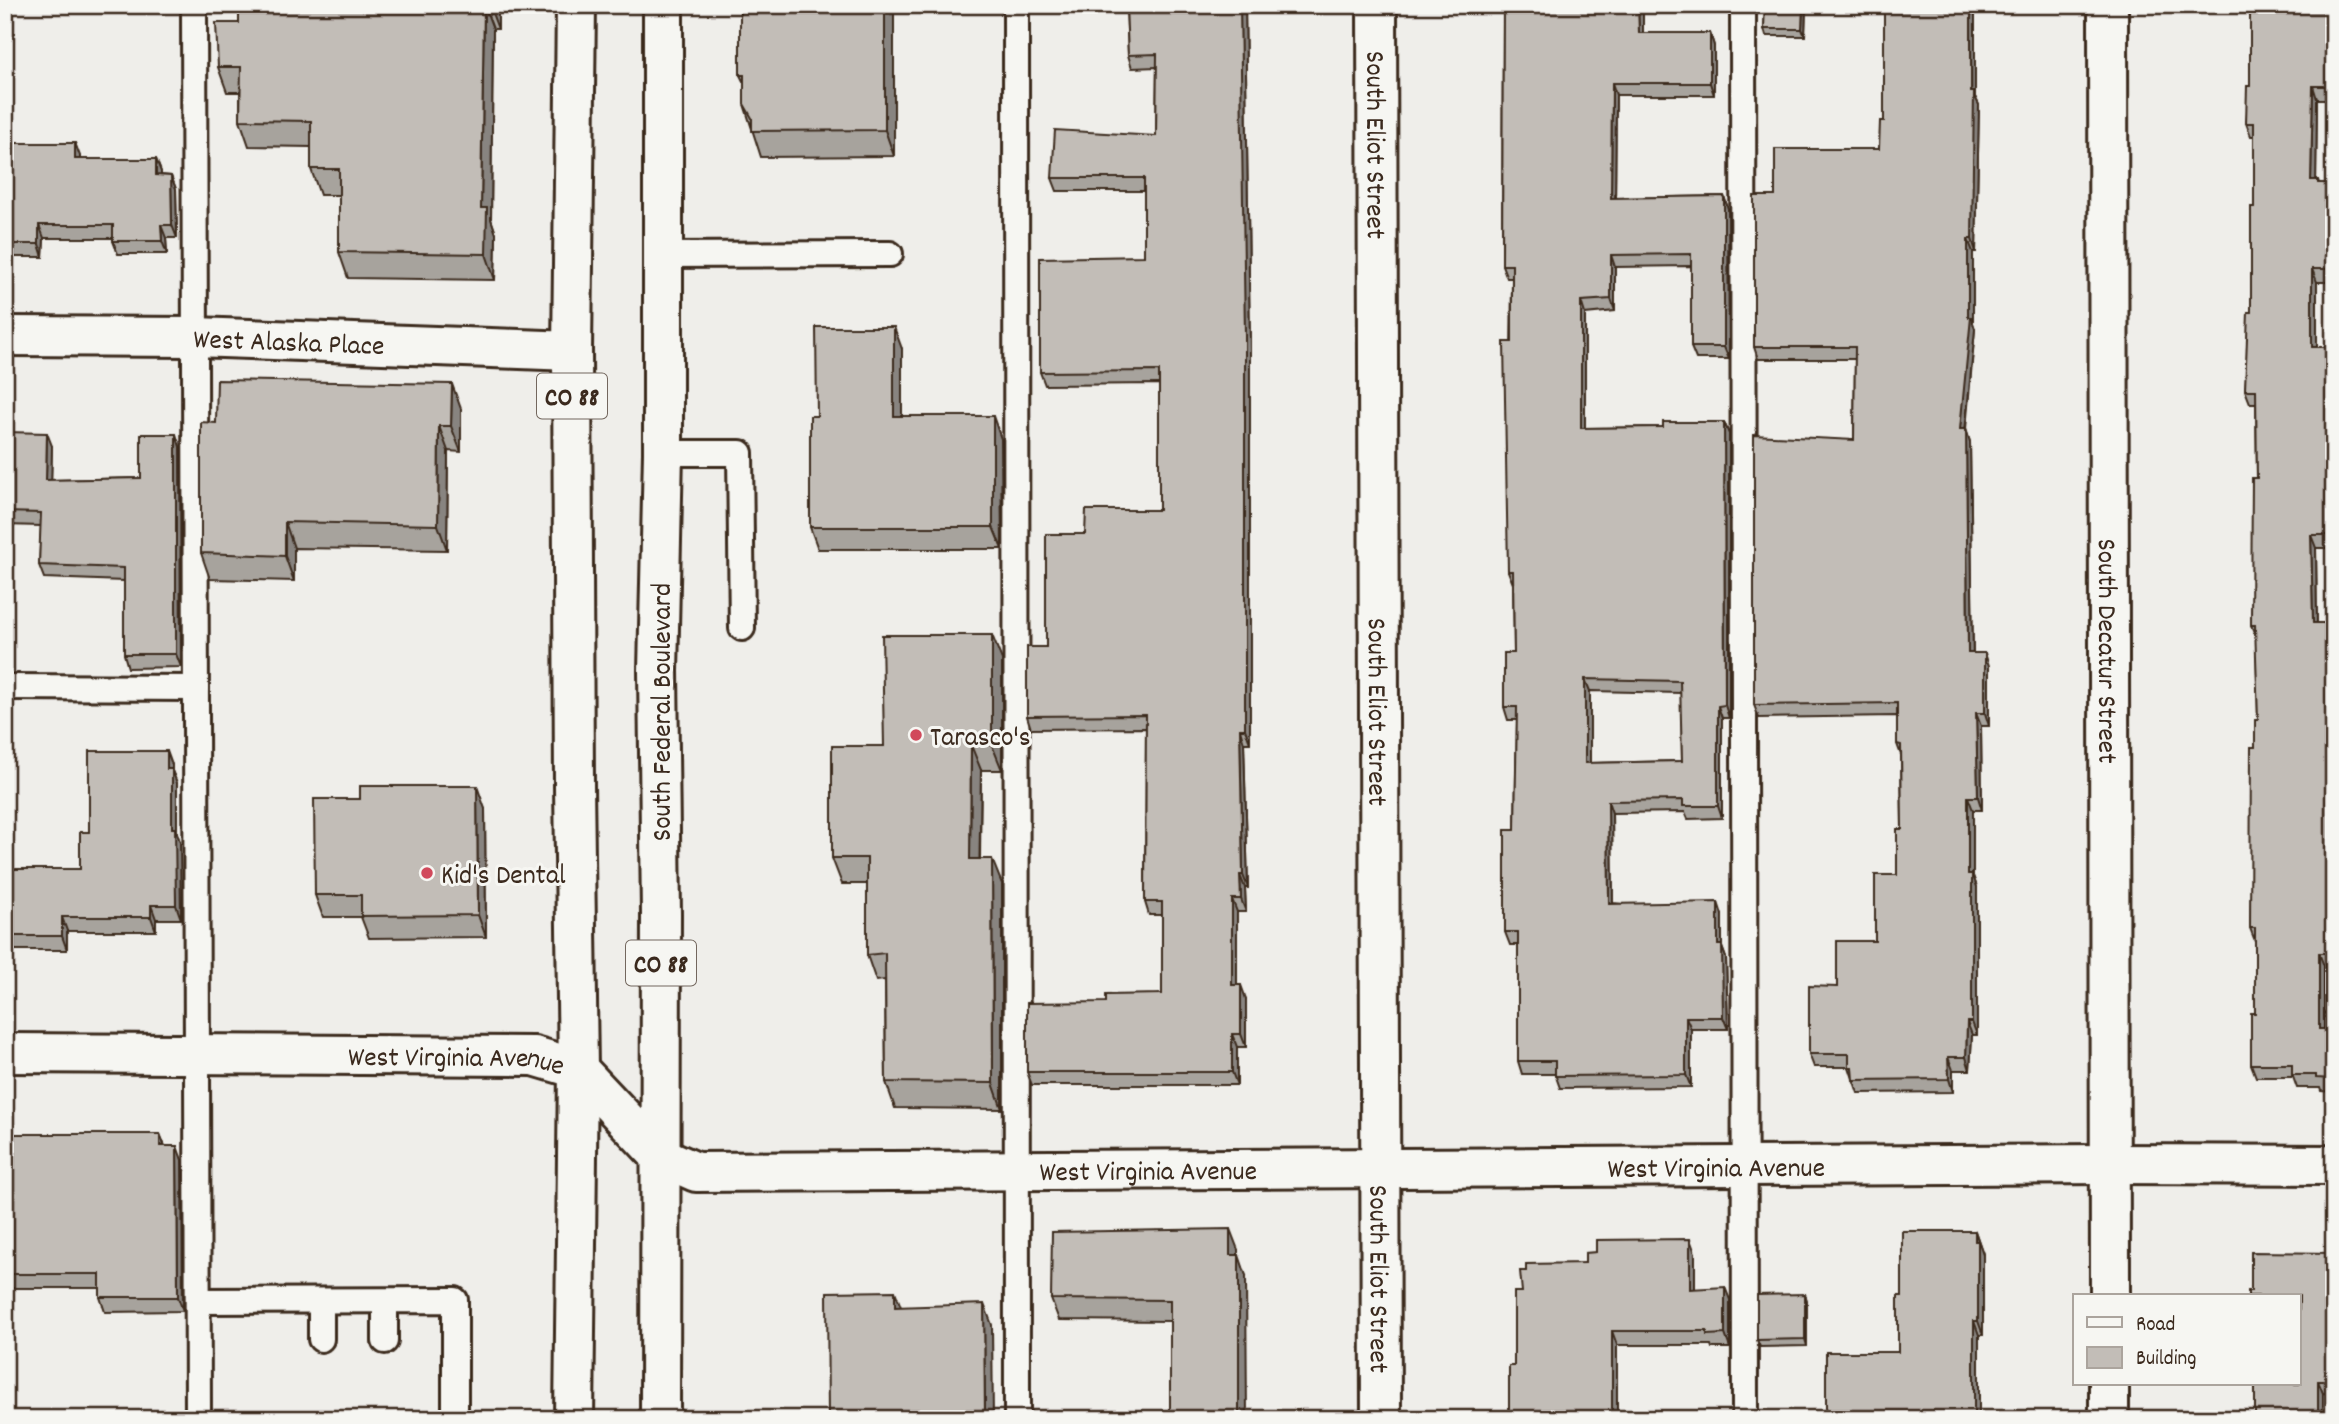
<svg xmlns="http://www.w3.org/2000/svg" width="2339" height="1424" viewBox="0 0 2339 1424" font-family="Dekko,sans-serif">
  <rect width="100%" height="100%" fill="#efeeea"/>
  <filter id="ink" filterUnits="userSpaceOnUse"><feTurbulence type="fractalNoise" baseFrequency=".0143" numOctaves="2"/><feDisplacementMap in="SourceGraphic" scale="14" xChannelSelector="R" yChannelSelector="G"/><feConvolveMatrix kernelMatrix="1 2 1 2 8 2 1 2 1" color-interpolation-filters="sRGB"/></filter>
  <g filter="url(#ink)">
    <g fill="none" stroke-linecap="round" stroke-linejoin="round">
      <g stroke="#3b2a1e" stroke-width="30">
        <g id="service">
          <path d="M194,5l4,1414"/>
          <path d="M1016,5l1,1414"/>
          <path d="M1743,5l2,1414"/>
          <path d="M663,255l227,-1"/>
          <path d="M663,453h77l2,175"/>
          <path d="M5,687l191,1"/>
          <path d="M198,1301l257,-1v119"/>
          <path d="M321,1301v38"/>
          <path d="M385,1301v40"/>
        </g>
      </g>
      <g stroke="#3b2a1e" stroke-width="44">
        <g id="minor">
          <path id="s1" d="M1377,5l4,1414"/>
          <path id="s2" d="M2108,5l2,1291"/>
          <path id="s3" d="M5,336l190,1 377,14"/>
          <path id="s4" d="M5,1053l529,3 44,13 82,87 36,16 1414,-8 224,1"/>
          <path d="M2109,1419v-35"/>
        </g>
      </g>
      <g stroke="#3b2a1e" stroke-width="44">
        <g id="primary">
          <path d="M574,1419l4,-350 -4,-283 -2,-435 4,-346"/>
          <path d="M660,1419l1,-505 -3,-243 5,-218v-448"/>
        </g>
      </g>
      <use href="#service" stroke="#f6f6f2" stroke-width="24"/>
      <use href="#minor" stroke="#f6f6f2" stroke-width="38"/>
      <use href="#primary" stroke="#f6f6f2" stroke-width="38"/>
    </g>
    <g fill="#a7a39d" stroke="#3b2a1e" stroke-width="2" fill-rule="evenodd">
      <path d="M239,5h259v24h-5l-2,190 5,15 -1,46 -147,-2 -9,-26v-57h-19l-9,-26v-22l-62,-1 -9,-26v-28h-13l-9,-25 21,-44z"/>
      <path d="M894,5v151l-133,1 -17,-53v-21l-4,-8z"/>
      <path d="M1126,5h119l5,343v395h-6l4,145h-3l1,24h-9v73l9,14v48h-9v38h-205l-5,-13 79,-70 56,-8v-79h-13l-4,-13 1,-174 -115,1 -4,-13 19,-69 39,-113 74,-24v-126l-114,1 -5,-13 104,-116v-65h-87l-5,-13 104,-42 1,-69 -25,1 -4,-13z"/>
      <path d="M1503,5l140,28h67l4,13v49h-98l-1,103 109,-2 4,13 1,150h-33l-5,-12v-81l-76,1v44l-30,3v114l78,-1 61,-5 5,12v284h-7v100l-34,1 -3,-7 -73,1 1,90 109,12v32l4,11 2,71h-37v58l-131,1 -5,-14h-33l-4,-13v-116h-8l-5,-13 10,-102 2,-110h-9l-4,-13 10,-54 -1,-69 -5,-13 4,-293h-5l-5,-13zM1590,691l91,2 1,68 -92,2z"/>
      <path d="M1765,5h41l-1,31h-39l-2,-7z"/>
      <path d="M1975,5v92l4,8 -3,147h-3v71l2,6 -9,100 4,13 3,211 16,13v60h-8l1,84h-9v66l4,11v148h-5l-2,35h-17v22l-95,1 -9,-26h-35l-5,-13 28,-67 38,-46 22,-66 5,-46 -1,-74 -4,-11v-28l-138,2 -5,-13 100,-265 1,-81h-97l-4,-12 21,-151 104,-47 5,-28z"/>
      <path d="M2332,5v94h-15l-1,81h2l1,3h15v99h-17v65h17v201h-18l1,75h9l4,9h4v334h-10v63h10v63l-13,-1 -1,-3h-23l-4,-11h-37l-5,-13 4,-51v-72l-5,-13 5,-181 3,-27 -2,-83 -5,-12 6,-147 -1,-75h-6l-5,-13 6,-78 3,-105v-71h-3l-5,-13 4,-37z"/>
      <path d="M5,143h70l5,16h76l5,13v3l10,1 5,13 1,49h-11l1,16h-49l-5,-13v-3h-69l-1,19h-38z"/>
      <path d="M902,349v67l99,23 1,110h-184l-8,-22 7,-111z"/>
      <path d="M461,409v43l-13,-1 -1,99 -153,-2v33l-84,-2 -9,-26 15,-130z"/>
      <path d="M5,432l47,14 -1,34 90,-2 39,-31 1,220 -53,1 -4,-14v-73l-80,-3 -5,-13 2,-39 -36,-1z"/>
      <path d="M1002,660v110h-21l-1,89 22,25v225l-107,-1 -9,-26 -1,-102 -9,1 -9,-26v-71h-25l-10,-26 52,-112z"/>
      <path d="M172,765v6l5,12v50l3,9 1,77h-25v12h-89v19h-62v-81h75l9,-37z"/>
      <path d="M485,809l1,128 -117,1 -8,-21h-38l-8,-22z"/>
      <path d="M5,1134h155l5,12 17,14 1,151 -78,1 -5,-15v-9h-95z"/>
      <path d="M1975,1231l8,23v81h-4v84l-81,-67 4,-56z"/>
      <path d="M1238,1250v5l8,21 -76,45 -111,-1 -8,-21z"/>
      <path d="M1695,1253v36l35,11v48h-18l-1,-3h-94l-103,21 8,-74 4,-21 59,-8z"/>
      <path d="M2334,1253v141l-11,-1v26h-70l46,-35 -48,-93z"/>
      <path d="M1805,1294l2,7v45l-47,1 -3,-7z"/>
    </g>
    <g fill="#888480" stroke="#3b2a1e" stroke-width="2">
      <path d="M484,5l9,24 -2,190 5,15 -1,46 -9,-26 -5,-46z"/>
      <path d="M489,5h9v24z"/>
      <path d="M885,5h9v151l-9,-26z"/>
      <path d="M1240,5h5l5,343v395l-5,-14z"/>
      <path d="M1638,5h5v41l-4,-13z"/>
      <path d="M1803,5h3l-1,31 -3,-7z"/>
      <path d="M1971,5h4v92l4,8 -3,147 -4,-13z"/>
      <path d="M2328,5h4v94l-4,-13z"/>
      <path d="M1710,33l4,13v49l-4,-12z"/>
      <path d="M1612,83l4,12 -1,116 -4,-13z"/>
      <path d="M2313,86l4,13 -1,94 -5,-13z"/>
      <path d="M75,143l5,13v16l-5,-13z"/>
      <path d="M156,159l5,13v17l-5,-14z"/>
      <path d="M171,176l5,13 1,49 -5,-13z"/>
      <path d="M1724,196l4,13 1,150 -5,-12z"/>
      <path d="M39,225l5,13 -1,19 -4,-13z"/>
      <path d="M161,225l5,13 1,16 -5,-13z"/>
      <path d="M1968,239l5,13v71l2,6 -11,113 -4,-13 8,-112z"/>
      <path d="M1611,255l4,12v44l-4,-12z"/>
      <path d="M2312,269l5,13v78l-5,-13z"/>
      <path d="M1581,301l4,13v127l-4,-13z"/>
      <path d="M894,327l8,22v90l-8,-23z"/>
      <path d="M452,384l9,25v43l-10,-26z"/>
      <path d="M993,416l8,23 1,110 -9,-22z"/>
      <path d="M1724,422l5,12v284l-4,-13z"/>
      <path d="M439,426l9,25 -1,99 -9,-25z"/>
      <path d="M1966,429l4,13 3,224 -5,-13z"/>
      <path d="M47,433l5,13 -1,48 -5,-14z"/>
      <path d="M176,434l4,13 1,220 -5,-13z"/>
      <path d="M285,522l9,26v33l-9,-25z"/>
      <path d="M2311,535l5,13 1,88 -4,-13z"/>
      <path d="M992,635l10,25v110l-10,-25z"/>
      <path d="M1985,653l4,13v60l-4,-13z"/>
      <path d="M1585,679l5,12v84l-5,-12z"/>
      <path d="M1718,706l4,12v100l-4,-12z"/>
      <path d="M1976,713l5,13 1,84 -4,-13z"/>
      <path d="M1240,729l4,14 4,145 -5,-13z"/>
      <path d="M971,745l10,25 -2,114 -9,-25z"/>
      <path d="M167,751l5,14v6l5,12v50l3,9 1,77 -5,-14 -9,-136z"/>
      <path d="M477,786l8,23 1,128 -8,-22z"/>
      <path d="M2332,788l2,5v165l-2,-5z"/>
      <path d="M1968,797l5,13v66l4,11v148l-5,-13 -4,-148z"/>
      <path d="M1608,801l4,12 1,103 -4,-12z"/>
      <path d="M992,859l10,25v225l-9,-26z"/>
      <path d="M1240,875l5,13 1,24 -5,-13z"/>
      <path d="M1232,899l5,13v87l-5,-14z"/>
      <path d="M1718,902l4,13v32l4,11 2,71 -5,-12 -5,-72z"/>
      <path d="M151,905l5,14v12l-5,-14z"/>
      <path d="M62,917l5,14v19l-5,-14z"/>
      <path d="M2319,953l5,13v76l-5,-13z"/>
      <path d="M1241,985l5,14v48l-5,-13z"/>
      <path d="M1686,1017l5,12v58l-5,-12z"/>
      <path d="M1967,1022l5,13 -2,35 -4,-13z"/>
      <path d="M1232,1034l5,13v38l-5,-13z"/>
      <path d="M1948,1057l5,13v22l-4,-13z"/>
      <path d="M160,1134l5,14 -5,-2z"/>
      <path d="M177,1146l5,14 1,151 -5,-14z"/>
      <path d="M1230,1229l8,21v26l-8,-21z"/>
      <path d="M1975,1231l8,23v81l-5,-14z"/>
      <path d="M1690,1239l5,14v50l-5,-14z"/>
      <path d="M1239,1255l7,21 1,143h-8z"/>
      <path d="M1725,1287l5,13v48l-5,-14z"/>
      <path d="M895,1291l8,21 -8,-5z"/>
      <path d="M1805,1294l2,7v45l-2,-7z"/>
      <path d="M984,1304l8,21 1,94h-8z"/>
      <path d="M1974,1321l5,14v84h-5z"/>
      <path d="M1612,1331l5,14v74h-5z"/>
      <path d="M2318,1381l5,12v26h-5z"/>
    </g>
    <g fill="#c2bdb7" stroke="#3b2a1e" stroke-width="2" fill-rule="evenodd">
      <path d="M239,5h245l-3,203h6l-1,46 -147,-2v-83h-28v-48l-71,-1 1,-53h-23l-2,-44h23z"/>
      <path d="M740,5h145v125l-133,1v-13l-8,-14v-29h-4z"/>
      <path d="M1126,5h114l5,330v394h-5l3,146h-3l1,24h-9v86h9v49h-9v38h-205v-69l79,-1v-7l56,-1v-92h-17l1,-187 -119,1v-69h19v-113h39l1,-24h73v-139l-119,1v-114l104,-2v-78h-92l3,-48 101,6 1,-82 -29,1z"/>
      <path d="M1503,5h135l1,28h71v50h-98l-1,115 113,-2v151h-33v-93l-80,1v44l-30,2v127l82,-1v-5h61l1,283 -7,1v100h-35v-6l-75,1 1,103 109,-2v43h4l1,72h-37v58l-131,1v-15h-37v-129h-13v-102h10l2,-123h-13v-54h10l-1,-82h-5l-4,-229h8v-77h-10zM1585,679l95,2 2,80 -97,2z"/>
      <path d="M1765,5h38l-1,24h-38z"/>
      <path d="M1884,5h87v87h3l-2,147h-4v78h3l-11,112h6l2,224h17v60h-9l2,84h-10v77h4v148h-5l-1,35h-18l1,22 -96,1 -1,-13h-3v-13h-40v-68l28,1v-46h38v-66h22v-46h5l-1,-84 -4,-1v-41l-143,2v-270l100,5 1,-93h-101v-151h21v-47h104l1,-28h4z"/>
      <path d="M2250,5h78v81h-15l-2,94h7v3h16v86h-22v78h22v188h-23l2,88h13v9h8v156h-2v165h-13v76h15v50l-18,-1v-3h-24v-11h-41v-51h4v-85h-5l1,-181h4v-27h3l-3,-95h-4l1,-147h5l-1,-88h-11l3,-78h3v-105h3v-84h-8l1,-37h3z"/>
      <path d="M5,143h70v16h81v16l15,1 1,49h-11l1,16h-49v-16h-74v19h-34z"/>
      <path d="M816,327h78v89h99v111h-183v-111h7z"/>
      <path d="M217,380l235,4 -1,42h-12l-1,99 -153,-3v34l-84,-3v-131l15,1z"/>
      <path d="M5,432l42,1 -1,47 95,-2v-44h35v220h-52v-86l-85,-3 2,-52 -36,-1z"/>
      <path d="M882,635h110v110h-21l-1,114h22l1,224 -107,-1 -1,-129 -18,2v-97h-35v-112h52z"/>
      <path d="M89,751h78v18h5v59h3l1,77h-25v12h-89v19h-57v-67h75v-37h9z"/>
      <path d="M360,786h117l1,129 -117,1v-21h-46l-1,-96h46z"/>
      <path d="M5,1134h155v12h17l1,151h-78v-23h-95z"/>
      <path d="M1230,1229v26h9v164h-69v-119l-119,-1 1,-67z"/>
      <path d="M1902,1231h73v10h3v80h-4v98h-148v-67h72v-56h4z"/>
      <path d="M1690,1239v50l35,-2v47l-18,1v-4h-95v88h-103v-53h5v-74h8l-2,-21h6v-7l59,-1v-10l11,-1v-12z"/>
      <path d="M2251,1252l83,1v128h-16v38h-65v-3h2v-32h44v-88h-51v-5h3z"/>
      <path d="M895,1291v16l89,-3 1,115h-157l-1,-127z"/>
      <path d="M1805,1294v45l-48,1v-45z"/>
    </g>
  </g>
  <g fill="#d1495b" stroke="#f6f6f2" stroke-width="2.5">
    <circle cx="916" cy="735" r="7"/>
    <circle cx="427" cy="873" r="7"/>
  </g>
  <g text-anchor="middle" stroke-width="6" stroke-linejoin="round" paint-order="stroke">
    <g fill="#f6f6f2" stroke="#73675e" stroke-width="2">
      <rect x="537" y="373.5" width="70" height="45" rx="5"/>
      <rect x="626" y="940.5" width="70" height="45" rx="5"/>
    </g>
    <g font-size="26" font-weight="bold" fill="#3b2a1e">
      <text x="572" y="405">CO 88</text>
      <text x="661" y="972">CO 88</text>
    </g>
    <g font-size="28" fill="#3b2a1e" stroke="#f6f6f2">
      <text dy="10" stroke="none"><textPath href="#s1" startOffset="140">South Eliot Street</textPath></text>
      <text dy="10" stroke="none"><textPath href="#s3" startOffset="284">West Alaska Place</textPath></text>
      <text dy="10" stroke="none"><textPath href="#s2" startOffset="646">South Decatur Street</textPath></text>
      <text transform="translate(660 712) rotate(-90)" y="10">South Federal Boulevard</text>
      <text dy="10" stroke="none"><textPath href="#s1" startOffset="707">South Eliot Street</textPath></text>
      <text dy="10" stroke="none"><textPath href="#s4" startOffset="452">West Virginia Avenue</textPath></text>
      <text dy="10" stroke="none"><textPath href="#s4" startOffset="1754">West Virginia Avenue</textPath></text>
      <text dy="10" stroke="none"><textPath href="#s4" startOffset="1186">West Virginia Avenue</textPath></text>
      <text dy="10" stroke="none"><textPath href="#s1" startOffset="1274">South Eliot Street</textPath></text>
    </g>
    <g font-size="28" fill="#3b2a1e" stroke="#f6f6f2" text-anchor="start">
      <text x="930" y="745">Tarasco's</text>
      <text x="441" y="883">Kid's Dental</text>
    </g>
  </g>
  <rect width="2339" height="1424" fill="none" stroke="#f6f6f2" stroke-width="28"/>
  <rect x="14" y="14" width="2311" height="1396" fill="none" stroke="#3b2a1e" stroke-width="2.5" filter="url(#ink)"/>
  <rect x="2073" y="1294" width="228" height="91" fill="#f6f6f2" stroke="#aba49d" stroke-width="2"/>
  <rect x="2087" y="1317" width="35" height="10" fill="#f6f6f2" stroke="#aba49d" stroke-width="2"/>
  <text x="2136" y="1330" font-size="21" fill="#3b2a1e">Road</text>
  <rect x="2087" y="1347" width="35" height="21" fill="#c2bdb7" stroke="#aba49d" stroke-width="2"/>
  <text x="2136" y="1364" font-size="21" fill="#3b2a1e">Building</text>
</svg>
